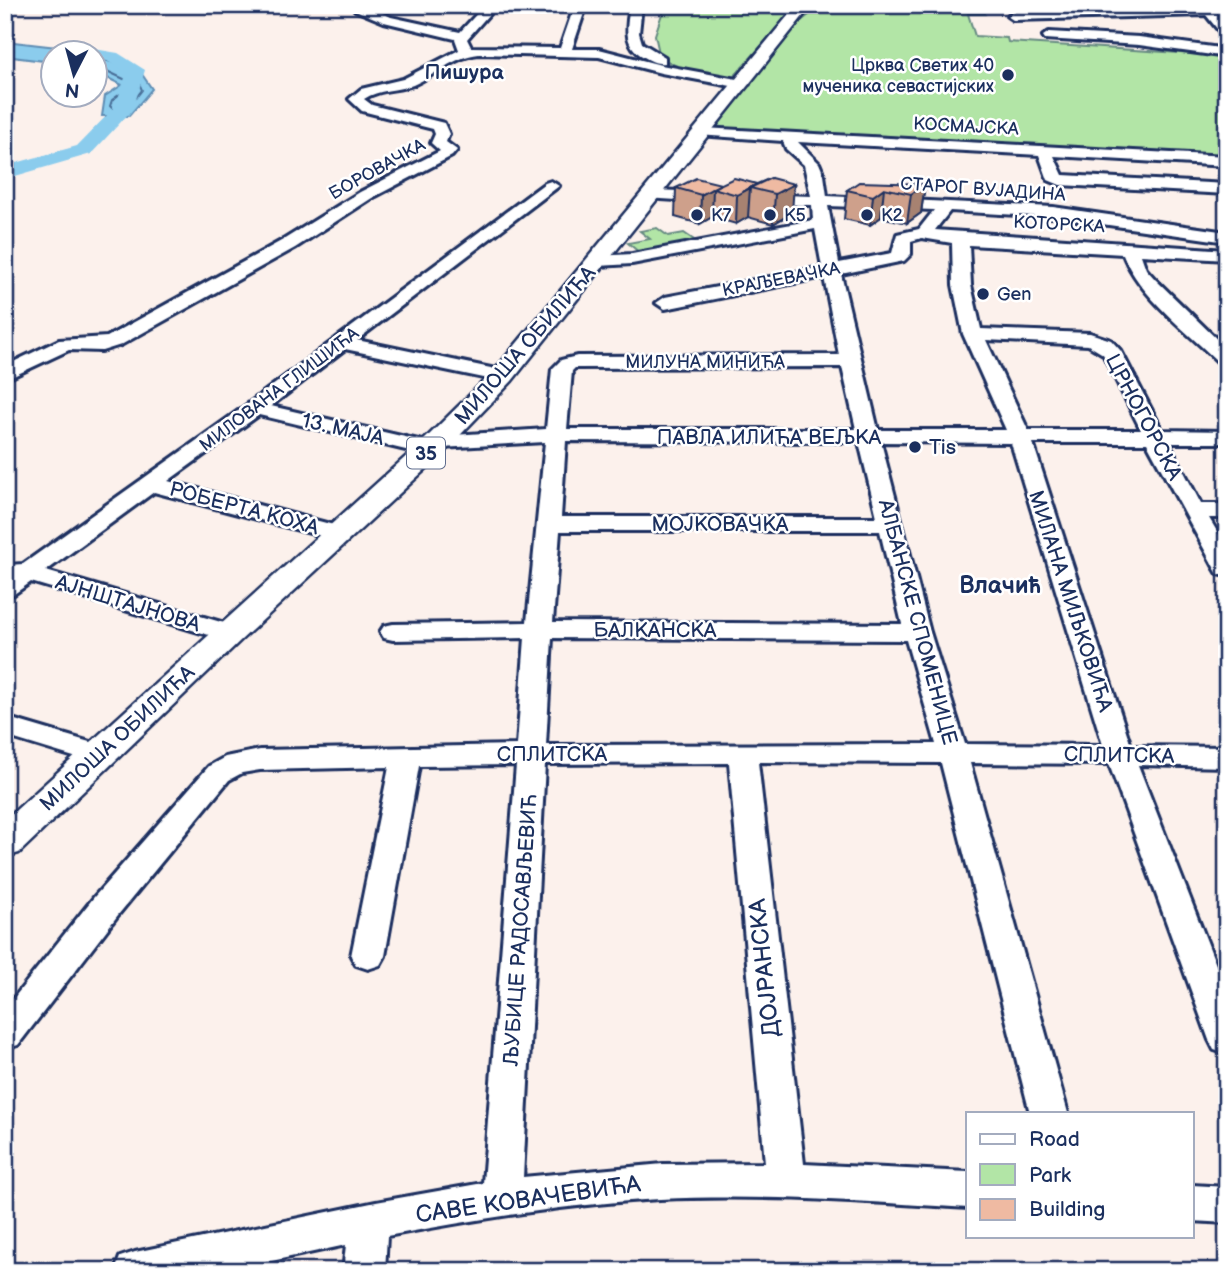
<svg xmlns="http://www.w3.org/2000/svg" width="1232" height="1276" viewBox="0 0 1232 1276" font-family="'Balsamiq Sans',sans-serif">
  <rect width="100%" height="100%" fill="#fcf1ec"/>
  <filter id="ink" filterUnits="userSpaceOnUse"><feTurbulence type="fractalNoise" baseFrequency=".0143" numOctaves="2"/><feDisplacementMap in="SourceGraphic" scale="14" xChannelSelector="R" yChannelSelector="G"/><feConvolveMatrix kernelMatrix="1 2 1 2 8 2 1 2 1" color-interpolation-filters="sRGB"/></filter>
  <g filter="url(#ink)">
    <g fill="#b2e5a6" stroke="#668a82" stroke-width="2">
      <path d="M665,5h132l-66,75 -42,-7 -29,-16 -5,-22z"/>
      <path d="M822,5h161l2,9h-17l7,22 32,2 1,4 219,14v103l-37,-2 -2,-3 -477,-24 85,-105z"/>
      <path d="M657,228l11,8 16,-3 13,9 -57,11 -12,-10 22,-4 -10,-8z"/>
    </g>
    <path fill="#8bcced" stroke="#5e8db4" stroke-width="2" d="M5,41l104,12 28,14 15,22 -23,27h-27l3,-20 17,-11 -27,-13 -1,-20h-42v10l-47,-6v-4l9,-2 -9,-1z"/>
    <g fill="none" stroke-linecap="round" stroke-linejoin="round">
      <path stroke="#486e97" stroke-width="2" d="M94,58c21,3 41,11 48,32l-15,19h-14l-3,-3 2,-6 15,-11 -1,-9 -32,-15"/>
      <path fill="#8bcced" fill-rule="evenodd" d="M94,49l24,4 27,17 -12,39 -42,45 -86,25v-13l72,-20 38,-39 12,-35 -20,-11 -13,-2v-7h-7z"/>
      <g stroke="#1b2f5e" stroke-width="6">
        <g id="minor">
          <path d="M353,5h12l26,12 69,15 25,-27h12l-30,34 4,8 89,1 12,-35 6,-3 6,3 -12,36h27l62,16 81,15 7,4 -7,4 -81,-15 -62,-16 -120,-3c-26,3 -43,21 -66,31 -16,6 -34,4 -49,14l8,6 72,18 5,11 -3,8 11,8 -5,6 -80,42 -77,50 -174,97 -19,6 -33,-1 -64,30v-14l54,-26 48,-3 176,-97 77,-48 80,-41 -9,-8 4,-9 -2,-5 -71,-18 -13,-12 12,-10 42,-10 56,-29 -4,-11 -71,-17 -29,-12z"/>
          <path d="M630,5h12l-3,28 3,10 23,14v6c-8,1 -14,-2 -21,-6 -22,-12 -17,-31 -14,-52z"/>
          <path d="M1199,5h12l16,20v12l-4,-1 -17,-21 -193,5 -6,-4 6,-4 188,-4z"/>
          <path d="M1049,32l90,5 88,12v8l-88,-12 -94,-6 -2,-3z"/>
          <path d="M703,128l524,28v10l-173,-10 9,19 164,9v10l-167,-9 -12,-5 -9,-25 -241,-13 21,21 5,12 3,21 226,11 174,25v10l-174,-25 -103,-6 -15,19 292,20v10l-86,-5 5,14 9,10 72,70v17l-7,-2c-31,-31 -82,-69 -97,-110l-154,-9 2,40 10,44 109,4 21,7 10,11 41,79 65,1v12h-58l32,61h26v14h-18l18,30v28l-9,-2 -3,-5 -68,-126h-114l98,303 96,1v20l-89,-2 89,228v61l-13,-4 -5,-10 -100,-276 -139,-1 98,350h-38l-89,-350 -183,-1 46,402 164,8v36c-102,-6 -205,-14 -308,-9 -92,5 -183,20 -273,37l-2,35h-42l3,-26 -121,26h-110l5,-14 15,-5 241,-50 107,-19 33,-418 -97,1 -34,190 -5,9 -12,4 -12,-4 -5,-9 38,-189 -129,3 -18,3 -13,7 -111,135 -100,130 -13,4v-40l89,-112 115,-131 16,-9 35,-7 257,-5 8,-107 -132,2 -9,-2 -4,-6 4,-6 9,-2 134,-2 18,-180 -104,6 -2,6 -8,2 -172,-41 -91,66 177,47 4,5 -4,5 -8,2 -183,-48 -108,79 192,56 4,6 -4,6 -9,2 -198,-59 -17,12 -9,2v-19l3,-2 -3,-6 3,-4 15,-1 225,-160 297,-221 6,-2 8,5 -202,154 153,32 3,4 -3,4 -7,2 -158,-33 -74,57 156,36 3,-5 8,-1 108,-7 6,-60 9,-9 16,-4 262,-1 -15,-78 -159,32 -9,-6 9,-6 157,-30 -7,-38 -183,35 -34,2 -9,-5 9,-5 34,-2 181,-34 -1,-15 -54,-1 -8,-5 8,-5 53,2 -7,-31 -18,-16 -3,-8 -85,-6 -2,-3zM828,206l106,4 -15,19 -22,5 -5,19 -53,10zM922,238l30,5 1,42 10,49 43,96h-128l-37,-156 63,-13 7,-7v-13zM986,340l102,5 15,9 38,76h-113zM842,367l14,62h-289l5,-58 3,-3zM566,441l293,1 18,75h-316zM881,442l130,1 92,302 -138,-1 -35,-112zM560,531h320l22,93 -349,-2zM552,638l354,2 30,104 -390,1zM729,763l36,400 -102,1 -140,13 22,-413z"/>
          <path d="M651,190l58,2 8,5 -8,5 -64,-4 -2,-3z"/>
          <path d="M5,717l105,31 4,7 -4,7 -10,3 -95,-29z"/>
          <path d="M1192,1185l35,2v36l-35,-2z"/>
        </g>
      </g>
      <g stroke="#1b2f5e" stroke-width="5">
        <g id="major">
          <path d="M797,5h15l-300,376 -71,74 -200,185 -222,213 -14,4v-37l416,-377 73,-72z"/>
          <path d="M1204,5h20l-9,5h-10z"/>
        </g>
      </g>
      <use href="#minor" fill="#fff" fill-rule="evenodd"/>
      <use href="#major" fill="#fff" fill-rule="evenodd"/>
    </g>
    <g fill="#cea08b" stroke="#1b2f5e" stroke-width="2">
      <path d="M771,178l21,35 -19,11 -25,-7 -12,7 -24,-7 -12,7 -25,-7 1,-29 45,-4h36z"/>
      <path d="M925,184l-4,29 -14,10 -26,-6 -11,8 -26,-6 3,-29z"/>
    </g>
    <g fill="#a78271" stroke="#1b2f5e" stroke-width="2">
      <path d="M794,184l-2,29 -19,11 2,-30z"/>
      <path d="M925,184l-4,29 -14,10 4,-29z"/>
      <path d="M713,188l-1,29 -12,7 1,-29z"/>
      <path d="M750,188l-2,29 -12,7 1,-29z"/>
      <path d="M884,188l-3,29 -11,8 3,-29z"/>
    </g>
    <g fill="#efbaa2" stroke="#1b2f5e" stroke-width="2">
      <path d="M696,178l25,6 -20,11 -25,-7z"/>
      <path d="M734,178l23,6 -20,11 -24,-7z"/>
      <path d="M771,178l23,6 -19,10 -25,-6z"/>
      <path d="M859,182l66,2 -14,10 -27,-6 -11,8 -26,-6z"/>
    </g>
  </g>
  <g fill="#1b2f5e" stroke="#fff" stroke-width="2.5">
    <circle cx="1008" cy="75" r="7"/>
    <circle cx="697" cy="215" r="7"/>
    <circle cx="770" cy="215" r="7"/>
    <circle cx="867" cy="215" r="7"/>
    <circle cx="983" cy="294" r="7"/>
    <circle cx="915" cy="447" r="7"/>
  </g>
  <g text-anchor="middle" stroke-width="5" stroke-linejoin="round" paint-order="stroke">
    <g font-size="18" fill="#1b2f5e" stroke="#fff" text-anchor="start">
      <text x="994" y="71" text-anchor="end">Црква Светих 40<tspan x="994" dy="21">мученика севастијских</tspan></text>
      <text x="711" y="221">K7</text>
      <text x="784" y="221">K5</text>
      <text x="881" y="221">K2</text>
      <text x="997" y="300">Gen</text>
    </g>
    <g font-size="18" fill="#1b2f5e" stroke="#fff">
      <text transform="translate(966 126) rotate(3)" y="6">КОСМАЈСКА</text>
      <text transform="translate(377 169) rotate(-29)" y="6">БОРОВАЧКА</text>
      <text transform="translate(983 189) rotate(4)" y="6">СТАРОГ ВУЈАДИНА</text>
      <text transform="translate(1059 224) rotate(3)" y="6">КОТОРСКА</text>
      <text transform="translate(781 279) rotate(-11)" y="6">КРАЉЕВАЧКА</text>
      <text x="705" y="368">МИЛУНА МИНИЋА</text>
      <text transform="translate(279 389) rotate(-37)" y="6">МИЛОВАНА ГЛИШИЋА</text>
    </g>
    <rect fill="#fff" stroke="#5f6d8e" stroke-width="2" x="407" y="437.5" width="38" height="31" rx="5"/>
    <g font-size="19" font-weight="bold" fill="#1b2f5e">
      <text x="426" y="460">35</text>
    </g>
    <g font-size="21" font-weight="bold" fill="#1b2f5e" stroke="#fff">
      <text x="464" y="79">Пишура</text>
    </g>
    <g font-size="21" fill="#1b2f5e" stroke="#fff">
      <text transform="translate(525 345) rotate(-49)" y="7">МИЛОША ОБИЛИЋА</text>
      <text transform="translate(1144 417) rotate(62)" y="7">ЦРНОГОРСКА</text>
      <text transform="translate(343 429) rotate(13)" y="7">13. МАЈА</text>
      <text x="769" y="444">ПАВЛА ИЛИЋА ВЕЉКА</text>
      <text transform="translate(244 508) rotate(15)" y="7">РОБЕРТА КОХА</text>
      <text x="720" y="531">МОЈКОВАЧКА</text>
      <text transform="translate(1071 601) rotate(72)" y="7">МИЛАНА МИЉКОВИЋА</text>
      <text transform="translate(128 603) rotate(17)" y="7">АЈНШТАЈНОВА</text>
      <text transform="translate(918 622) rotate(75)" y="7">АЛБАНСКЕ СПОМЕНИЦЕ</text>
      <text x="655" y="637">БАЛКАНСКА</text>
      <text transform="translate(117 738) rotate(-43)" y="7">МИЛОША ОБИЛИЋА</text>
      <text x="552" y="761">СПЛИТСКА</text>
      <text transform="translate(1119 755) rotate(1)" y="7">СПЛИТСКА</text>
      <text transform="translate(520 930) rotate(-86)" y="7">ЉУБИЦЕ РАДОСАВЉЕВИЋ</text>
    </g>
    <g font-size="21" fill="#1b2f5e" stroke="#fff" text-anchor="start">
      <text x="929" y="454">Tis</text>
    </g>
    <g font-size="24" font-weight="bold" fill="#1b2f5e" stroke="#fff">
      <text x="1000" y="593">Влачић</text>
    </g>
    <g font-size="24" fill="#1b2f5e" stroke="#fff">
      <text transform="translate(764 968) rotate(-96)" y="8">ДОЈРАНСКА</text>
      <text transform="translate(528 1199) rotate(-8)" y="8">САВЕ КОВАЧЕВИЋА</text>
    </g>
  </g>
  <rect width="1232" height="1276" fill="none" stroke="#fff" stroke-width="28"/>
  <rect x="14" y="14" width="1204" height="1248" fill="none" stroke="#1b2f5e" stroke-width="2.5" filter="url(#ink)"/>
  <rect x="966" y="1112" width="228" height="126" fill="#ffffff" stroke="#a4acbf" stroke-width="2"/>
  <rect x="980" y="1134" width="35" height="10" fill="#ffffff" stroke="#a4acbf" stroke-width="2"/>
  <text x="1029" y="1146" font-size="21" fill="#1b2f5e">Road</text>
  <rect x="980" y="1164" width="35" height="21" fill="#b2e5a6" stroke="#a4acbf" stroke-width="2"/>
  <text x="1029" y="1182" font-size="21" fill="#1b2f5e">Park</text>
  <rect x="980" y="1199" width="35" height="21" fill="#efbaa2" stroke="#a4acbf" stroke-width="2"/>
  <text x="1029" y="1216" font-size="21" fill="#1b2f5e">Building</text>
  <g transform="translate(74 74) rotate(186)"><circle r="33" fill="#ffffff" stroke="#a4acbf" stroke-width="2"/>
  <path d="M0-5L12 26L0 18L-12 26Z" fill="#1b2f5e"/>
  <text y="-10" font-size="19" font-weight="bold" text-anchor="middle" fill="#1b2f5e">N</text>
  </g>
</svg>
